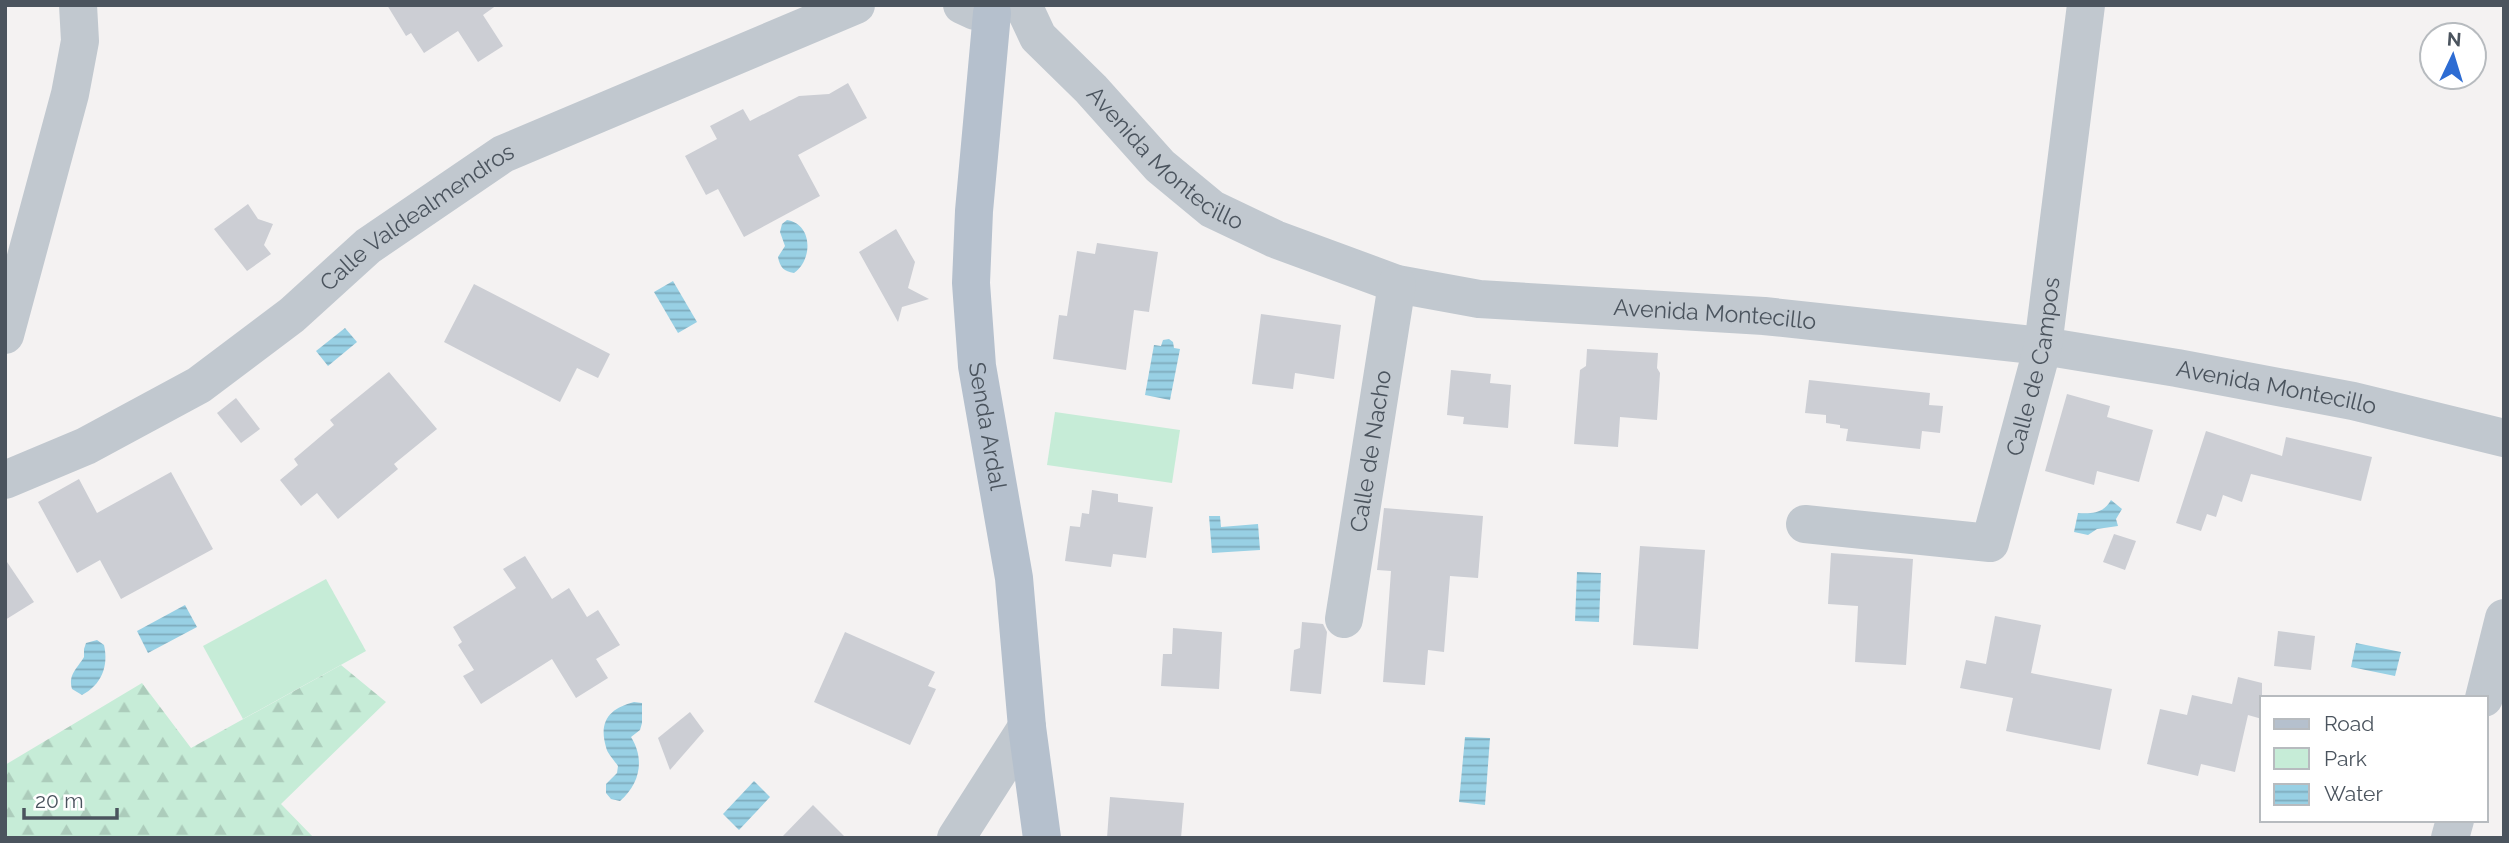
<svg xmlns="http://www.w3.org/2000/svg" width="2509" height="843" viewBox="0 0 2509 843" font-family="Raleway,sans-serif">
  <defs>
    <pattern id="forest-firs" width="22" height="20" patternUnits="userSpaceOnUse" patternTransform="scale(1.75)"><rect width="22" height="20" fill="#c6ecd7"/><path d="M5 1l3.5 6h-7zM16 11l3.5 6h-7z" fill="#acccbb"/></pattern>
    <pattern id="water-rules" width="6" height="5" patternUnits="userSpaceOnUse" patternTransform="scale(1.75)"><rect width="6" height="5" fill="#98d0e4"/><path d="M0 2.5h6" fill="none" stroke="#7eabbc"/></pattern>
  </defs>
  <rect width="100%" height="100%" fill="#f4f2f2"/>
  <g fill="#c6ecd7">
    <path d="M1055,412l125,18 -8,53 -125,-18z"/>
    <path d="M326,579l40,72 -123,68 -40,-73z"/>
  </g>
  <path fill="url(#forest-firs)" d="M341,665l45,37 -105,102 33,34h-309v-73l137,-82 49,65z"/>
  <g fill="url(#water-rules)">
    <path d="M787,220c26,4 26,40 7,53 -10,-2 -14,-5 -16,-16l7,-11 -5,-14 2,-8z"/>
    <path d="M673,281l24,41 -19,11 -24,-41z"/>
    <path d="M345,328l12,14 -29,24 -12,-15z"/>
    <path d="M1169,339l4,3 1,6 6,1 -10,51 -25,-5 9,-50 7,1 2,-6z"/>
    <path d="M2111,500l11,9 -6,10 2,7 -21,3 -9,6 -14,-3 4,-19c14,1 26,0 33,-13z"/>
    <path d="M1209,516h11l1,11 37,-3 2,26 -48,3z"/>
    <path d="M1577,572l24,1 -2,49 -24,-1z"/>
    <path d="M185,605l12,22 -49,26 -11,-22z"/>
    <path d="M97,640l7,5c5,22 -3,40 -22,50l-10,-6c-4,-15 5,-20 12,-32v-8l2,-6z"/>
    <path d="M2356,643l45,9 -6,24 -44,-9z"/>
    <path d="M634,702l8,1v20l-2,7 -9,7c14,22 9,47 -11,64l-9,-2 -5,-6v-9l11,-11 1,-7c-4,-6 -11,-13 -12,-19 -8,-27 5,-39 28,-45z"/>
    <path d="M1465,737l25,1 -5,67 -26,-3z"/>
    <path d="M754,781l16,16 -31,33 -16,-16z"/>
  </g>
  <g fill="#ccced4">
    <path d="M387,5h110l-14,10 20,31 -25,16 -20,-31 -34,22 -13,-20 -5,3z"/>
    <path d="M848,83l19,35 -69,37 22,41 -76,41 -26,-48 -12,6 -21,-39 32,-17 -7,-13 33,-17 7,12 49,-25 30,-2z"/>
    <path d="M248,204l10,15 15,5 -9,21 7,9 -24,17 -33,-42z"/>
    <path d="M896,229l19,33 -7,26 21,11 -27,8 -4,15 -39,-70z"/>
    <path d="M1097,243l61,9 -9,60 -15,-2 -8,60 -73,-11 6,-44 8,1 10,-65 18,3z"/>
    <path d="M474,284l136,70 -12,24 -21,-10 -17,34 -116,-60z"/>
    <path d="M1261,314l80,11 -7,54 -39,-6 -2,16 -41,-5z"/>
    <path d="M1587,349l71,4 -1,15 3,5 -3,47 -37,-3 -2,30 -44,-3 6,-74 6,-4z"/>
    <path d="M1451,370l40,4 -1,9 21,2 -3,43 -45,-4 1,-7 -17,-2z"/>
    <path d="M389,372l48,57 -43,35 4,5 -60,50 -21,-26 -16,13 -21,-26 18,-15 -4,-6 40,-34 -4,-5z"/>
    <path d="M1809,380l121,13 -1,12 14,1 -3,27 -18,-2 -2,18 -74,-8 2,-12 -8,-1v-3l-14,-2v-8l-21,-2z"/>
    <path d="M2067,394l43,12 -3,11 46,13 -14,52 -42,-11 -3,14 -49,-14z"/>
    <path d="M236,398l24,31 -19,14 -24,-30z"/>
    <path d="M2206,431l76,25 4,-19 86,20 -11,44 -110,-27 -9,28 -19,-7 -7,22 -9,-3 -6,17 -25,-8z"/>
    <path d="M171,472l42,77 -92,50 -21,-39 -23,13 -39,-71 41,-23 18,34z"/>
    <path d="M1092,490l26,4v8l35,5 -7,51 -33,-4 -2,13 -46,-6 5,-35 10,1 2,-14 7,1z"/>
    <path d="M1384,508l99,8 -5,62 -28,-2 -6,76 -16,-2 -3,35 -42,-3 8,-111 -14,-1z"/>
    <path d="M2114,534l22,7 -11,29 -22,-8z"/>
    <path d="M1640,546l65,4 -7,99 -65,-4z"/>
    <path d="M1831,553l82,6 -7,106 -51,-3 3,-56 -30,-2z"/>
    <path d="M525,556l27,43 17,-11 18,29 11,-7 22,35 -24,14 12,19 -32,20 -24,-39 -71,45 -18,-28 11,-6 -16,-25 4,-3 -9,-15 63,-39 -13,-19z"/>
    <path d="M5,559l29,43 -29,18z"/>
    <path d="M1995,616l46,9 -10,48 81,16 -12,61 -94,-19 7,-33 -53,-10 6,-28 20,4z"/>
    <path d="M1302,622l21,2 4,8 -6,62 -31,-3 4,-41 6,-2z"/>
    <path d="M1173,628l49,4 -3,57 -58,-3 2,-32h9z"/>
    <path d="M2278,631l37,5 -4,34 -37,-4z"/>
    <path d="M845,632l90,40 -7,14 8,3 -26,56 -96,-43z"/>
    <path d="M2238,677l24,6v36l-14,-4 -13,57 -34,-8 -3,12 -51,-12 13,-55 27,6 5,-20 40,9z"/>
    <path d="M690,712l14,19 -34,39 -12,-32z"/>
    <path d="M1110,797l74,6 -3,35h-74z"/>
    <path d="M813,805l33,33h-65z"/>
  </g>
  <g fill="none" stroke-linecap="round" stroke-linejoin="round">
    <g stroke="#c1c8cf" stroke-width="38">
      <path d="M962,5l13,6 17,2 10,-8"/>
      <path id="s1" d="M1023,5l15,32 53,52 69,77 52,43 63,30 122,45 82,15 285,17 279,30 134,22 176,33 151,37"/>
      <path d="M5,335l65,-241 10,-53 -2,-36"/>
      <path id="s2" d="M5,480l81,-34 113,-61 93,-70 76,-69 135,-92 353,-149"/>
      <path id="s3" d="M1805,524l185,19 53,-197 43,-341"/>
      <path id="s4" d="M1344,619l53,-335"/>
      <path d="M2484,698l20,-80"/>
      <path d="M956,838l71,-111"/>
      <path d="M2450,838l5,-18"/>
    </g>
    <path stroke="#b5c0cd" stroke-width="38" id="s5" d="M992,13l-18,198 -3,72 6,83 37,212 13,149 15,111"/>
  </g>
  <g text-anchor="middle" stroke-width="7" stroke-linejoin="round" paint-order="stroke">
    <g font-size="23" fill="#4b545e" stroke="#fff">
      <text dy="8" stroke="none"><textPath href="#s1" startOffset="212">Avenida Montecillo</textPath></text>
      <text dy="8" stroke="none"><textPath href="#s2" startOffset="492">Calle Valdealmendros</textPath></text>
      <text dy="8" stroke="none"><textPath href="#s1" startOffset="800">Avenida Montecillo</textPath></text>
      <text dy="8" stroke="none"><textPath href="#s3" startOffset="368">Calle de Campos</textPath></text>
      <text dy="8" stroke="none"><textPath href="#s1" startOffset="1367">Avenida Montecillo</textPath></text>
      <text dy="8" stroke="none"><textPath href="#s5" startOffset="415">Senda Ardal</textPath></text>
      <text dy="8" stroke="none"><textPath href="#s4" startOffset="170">Calle de Nacho</textPath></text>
    </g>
  </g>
  <rect width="2509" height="843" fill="none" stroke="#4b545e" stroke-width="14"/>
  <rect x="2260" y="696" width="228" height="126" fill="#ffffff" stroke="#b7bbbf" stroke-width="2"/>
  <rect x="2274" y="719" width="35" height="10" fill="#b5c0cd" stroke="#b7bbbf" stroke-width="2"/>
  <text x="2324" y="731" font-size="21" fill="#4b545e">Road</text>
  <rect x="2274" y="748" width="35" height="21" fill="#c6ecd7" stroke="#b7bbbf" stroke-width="2"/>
  <text x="2324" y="766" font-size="21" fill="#4b545e">Park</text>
  <rect x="2274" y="784" width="35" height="21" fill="url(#water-rules)" stroke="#b7bbbf" stroke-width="2"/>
  <text x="2324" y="801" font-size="21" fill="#4b545e">Water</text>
  <g transform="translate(2453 56) rotate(4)"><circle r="33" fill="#ffffff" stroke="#b7bbbf" stroke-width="2"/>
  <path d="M0-5L12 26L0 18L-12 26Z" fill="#2d6cd3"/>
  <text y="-10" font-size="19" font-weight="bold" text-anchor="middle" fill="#4b545e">N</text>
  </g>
  <path d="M24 808v10h93v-10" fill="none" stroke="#4b545e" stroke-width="3.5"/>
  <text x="35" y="808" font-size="21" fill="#4b545e" stroke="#ffffff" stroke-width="5" paint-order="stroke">20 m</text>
</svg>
